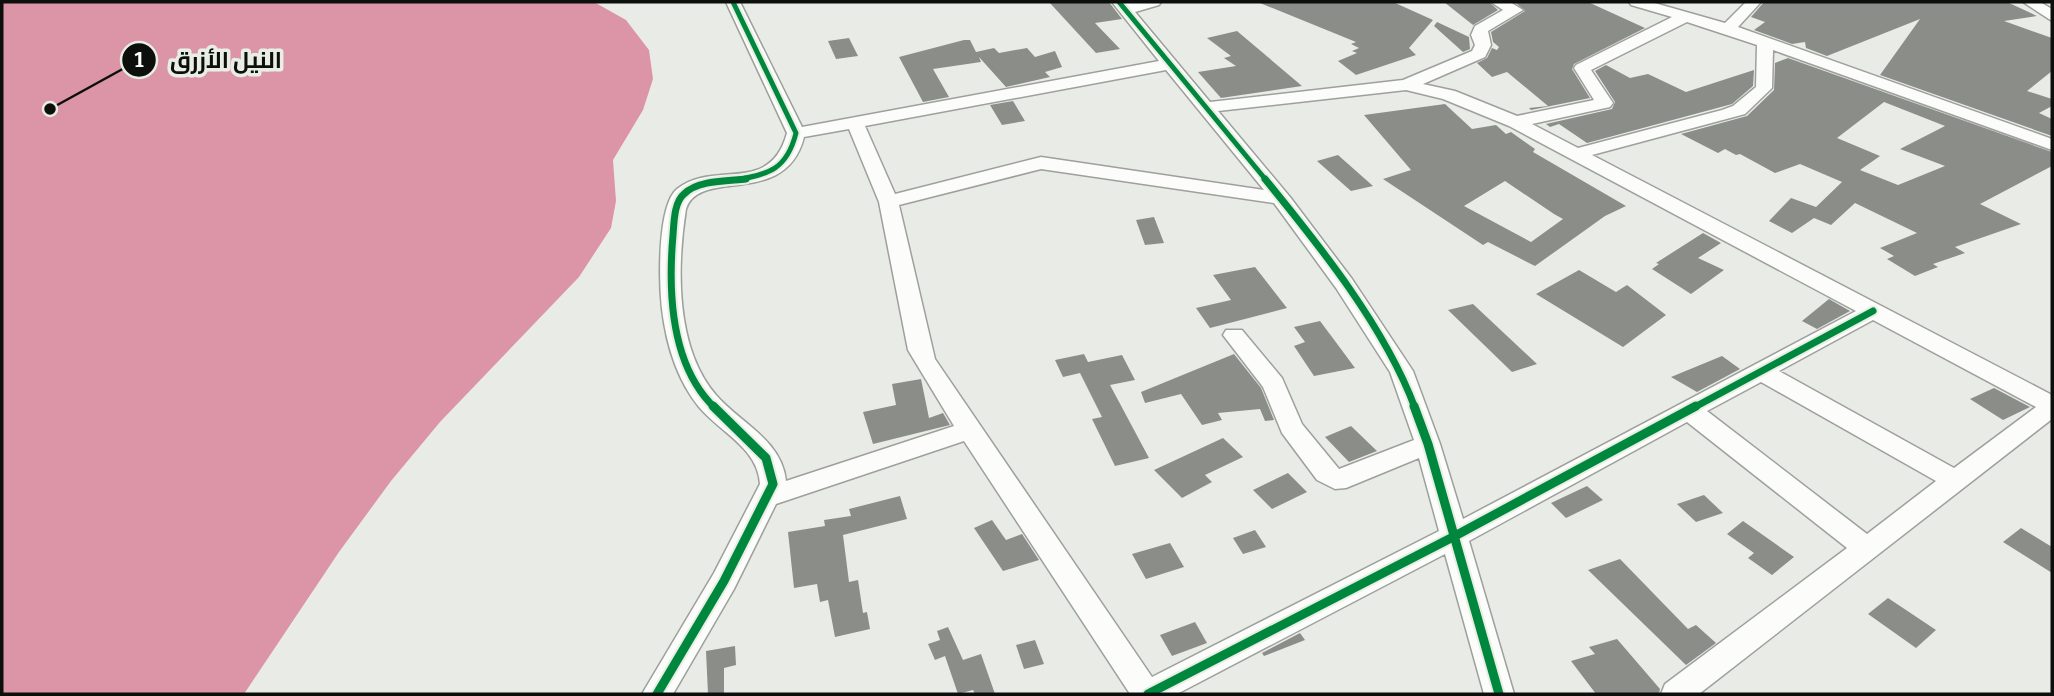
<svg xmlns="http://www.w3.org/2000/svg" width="2054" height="696" viewBox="0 0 2054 696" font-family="Bitter,Cairo,serif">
  <rect width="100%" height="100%" fill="#e9ece6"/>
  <path fill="#db95a6" d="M2,2h592l32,18 23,30 4,29 -10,31 -30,50 3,41 -5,27 -32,49 -139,145 -49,59 -52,71 -95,142h-242z"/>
  <g fill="#8b8d89" fill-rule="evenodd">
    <path d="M1049,2h60l13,17 -27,4 25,26 -24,4z"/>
    <path d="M1393,2l40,18 -24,28 7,7 -60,20 -18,-14 19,-8 -5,-2 7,-3 -8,-4 5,-2 -96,-39z"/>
    <path d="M1444,2h45l9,8 -25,15z"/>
    <path d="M1515,2h73l57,26 -71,36 -2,5 18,29 -59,12 -2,-2 19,-2 -41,-34 -15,5 -15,-14 10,-5 5,-10 5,2 2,-3 -6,-5 -2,-10 34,-21z"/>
    <path d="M1764,2h243l30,14 -33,5 48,17v33l-25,20 25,8v7l-13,7 13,6v17l-172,-61 40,-56 -93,37 -21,-8 -1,-6 -13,2 -38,-14 11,-8 -14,-5z"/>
    <path d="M1437,22l32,15 1,12 -7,3 -29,-26z"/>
    <path d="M1237,31l65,55 -81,12 -23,-26 38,-6 -12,-8 7,-2 -24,-18z"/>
    <path d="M849,38l9,18 -22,3 -8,-18z"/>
    <path d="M964,40h6l6,12 18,-4 5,5 28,-5 8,9 20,-6 7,16 -17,5 5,5 -44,10 -27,-30 2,5 -48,7 16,28 -26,5 -24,-45z"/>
    <path d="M1788,58l264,94v14l-72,38 41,20 -66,23 10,6 -32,11 5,3 -23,9 -28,-17 7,-3 -14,-8 37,-15 -62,-30 -24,22 -17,-7 -22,15 -23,-12 22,-23 25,9 26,-25 -42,-18 -25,9 -35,-19 -4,1 -11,-6 -7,4 -37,-19 66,-18 27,-26 1,-27zM1884,102l61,24 -45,23 45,17 -47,19 -38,-15 20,-14 -43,-18z"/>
    <path d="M1606,65l24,13 18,-4 38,18 68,-22 -1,16 -21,18 -11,3 -134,36 -28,-19 -9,3 -4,-3 66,-15 3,-7 -20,-31z"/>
    <path d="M1013,101l12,20 -23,4 -12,-20z"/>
    <path d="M1445,104l27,25 24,-4 10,9 5,-2 24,17 -2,3 93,54 -21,10 -70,50 -47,-24 -5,3 -100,-66 28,-9 -47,-55zM1505,181l49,33 9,5 -32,23 -67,-36z"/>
    <path d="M1338,155l35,31 -22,5 -34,-30z"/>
    <path d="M1154,217l10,26 -19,2 -9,-25z"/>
    <path d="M1703,233l18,10 -23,15 26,12 -33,24 -39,-25 7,-5 -3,-1z"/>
    <path d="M1255,267l32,41 -77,20 -14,-20 35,-8 -18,-25z"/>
    <path d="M1579,270l37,22 11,-7 39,30 -43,32 -87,-53z"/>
    <path d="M1829,299l21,12 -33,18 -15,-8z"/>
    <path d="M1473,304l64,60 -25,8 -64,-62z"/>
    <path d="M1320,321l15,20 20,27 -41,8 -20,-30 11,-4 -11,-15z"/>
    <path d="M1084,354l4,8 34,-7 13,25 -25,5 39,73 -34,8 -23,-47 10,-2 -22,-44 -17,4 -8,-17z"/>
    <path d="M1234,354l27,34 13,32 -9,1 -5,-12 -42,4 4,7 -20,5 -21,-31 -36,9 -4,-11z"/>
    <path d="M1722,356l18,13 -43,23 -26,-15z"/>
    <path d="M921,379l8,39 14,-5 7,12 -77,19 -10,-32 33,-7 -4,-21z"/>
    <path d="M1994,388l36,19 -27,13 -33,-21z"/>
    <path d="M1351,426l26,25 -28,11 -24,-25z"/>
    <path d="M1223,438l20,19 -38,18 7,7 -30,16 -28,-28z"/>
    <path d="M1288,473l19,19 -35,17 -19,-19z"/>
    <path d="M1587,486l16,14 -37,18 -15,-15z"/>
    <path d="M1704,495l19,18 -27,9 -19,-18z"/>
    <path d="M900,496l7,23 -64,16 6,47 9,-2 5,33 4,-1 3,17 -35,8 -7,-37 -8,2 -3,-18 -23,4 -6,-56 37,-6 -1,-6 27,-4 -2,-7z"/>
    <path d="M992,520l14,20 16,-6 17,26 -36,11 -29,-43z"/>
    <path d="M1743,521l51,36 -22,18 -24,-17 6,-5 -27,-19z"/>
    <path d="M2021,528l31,19v26l-49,-31z"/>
    <path d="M1255,530l11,17 -23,7 -10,-16z"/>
    <path d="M1170,543l14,24 -38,12 -14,-25z"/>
    <path d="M1620,559l68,70 8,-4 20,18 -30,22 -98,-95z"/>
    <path d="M1888,598l48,32 -20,18 -48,-34z"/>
    <path d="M1195,622l12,21 -35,13 -12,-21z"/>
    <path d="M948,627l15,33 18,-6 14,40h-20l-2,-4 -15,4 -13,-38 -10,4 -7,-16 12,-4 -3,-9z"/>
    <path d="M1300,633l5,7 -41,16 -2,-3z"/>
    <path d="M1617,639l43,50 -1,5h-63l-25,-33 24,-7 -6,-7z"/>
    <path d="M1035,640l9,24 -20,5 -8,-24z"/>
    <path d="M735,646l1,19 -12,3v26h-16l-2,-43z"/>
  </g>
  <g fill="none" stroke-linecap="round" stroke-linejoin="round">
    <g stroke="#9da09b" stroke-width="3">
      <g id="minor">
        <path d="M726,2h14l62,125 357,-66 -47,-59h49l-2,3 -24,7 75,90 193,-22 69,-29 3,-6 -4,-10 4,-9 28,-16 -12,-8h19l13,8 -35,21 3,14 -6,12 -62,27 32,7 62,25 77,-16 -20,-32 2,-3 96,-48 -41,-12 -2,-3h22l74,21 21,-21h15l-23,25 314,112v11l-279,-100 -1,38 -27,26 -153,41 460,240v24l-353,275h-38l4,-10 182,-136 -160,-126 -218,119 45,153h-30l-39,-140 -268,140h-47l-166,-253 -188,63 -42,85 -61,105h-31l72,-121 46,-89c-2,-36 -39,-51 -61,-77 -22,-27 -33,-64 -37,-98 -3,-26 -5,-103 15,-120 38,-30 93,7 110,-56zM1687,22l70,23 -1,42 -23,19 -11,4 -144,38 -46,-24 78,-17 3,-4 -22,-33zM1166,70l98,120 -223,-33 -146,37 -30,-68zM1406,90l37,9 66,27 347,185 -393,208 -23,-75 -27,-73 -61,-92 -62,-82 -72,-86zM849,129l30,73 29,148 46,76 -168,55c-4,-41 -46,-58 -70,-86 -41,-47 -39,-129 -30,-186 13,-42 100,0 118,-72zM1041,169l233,34 62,85 54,84 24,68 -75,29 -37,-45 -20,-46 -40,-48h-16l-3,5 40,52 19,46 35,47 18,9 11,-1 73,-30 20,73 -287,146 -217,-318 -36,-154zM1873,320l163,87 -82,61 -175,-97zM1761,382l175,99 -69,53 -160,-123z"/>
        <path d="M2023,2h17l12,7v12z"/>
      </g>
    </g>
    <use href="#minor" fill="#fcfcfb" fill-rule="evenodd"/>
    <g stroke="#e8eee4" stroke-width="9">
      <g id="cycleway-far2">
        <path d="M733,2l63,131c-9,36 -27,42 -62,47"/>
        <path d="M1119,2l147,178"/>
      </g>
    </g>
    <g stroke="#e8eee4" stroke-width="11">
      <g id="cycleway-far1">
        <path d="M1265,179c54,66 120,148 150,229"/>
        <path d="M715,408c-45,-43 -47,-116 -42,-173 1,-12 1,-33 11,-41 14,-14 44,-13 62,-15"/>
        <path d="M1693,408l180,-97"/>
      </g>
    </g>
    <g stroke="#e8eee4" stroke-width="13">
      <g id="cycleway">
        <path d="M1414,406l14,38 71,250"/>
        <path d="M657,694l67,-113 49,-97 -7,-26 -53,-52"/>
        <path d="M1148,694l305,-157 243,-131"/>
      </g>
    </g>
    <use href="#cycleway-far2" stroke="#00873e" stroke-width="5"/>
    <use href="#cycleway-far1" stroke="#00873e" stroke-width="7"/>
    <use href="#cycleway" stroke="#00873e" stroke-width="9"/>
  </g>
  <path fill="none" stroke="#0d0f0c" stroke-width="2.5" d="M50 109L139 60"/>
  <g fill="#0d0f0c" stroke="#e8eee4" stroke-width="2.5">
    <circle cx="50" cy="109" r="7"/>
    <circle cx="139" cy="60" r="18"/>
  </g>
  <g font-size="21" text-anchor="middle" font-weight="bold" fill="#fff">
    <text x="139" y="67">1</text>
  </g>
  <g font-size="23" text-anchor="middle" font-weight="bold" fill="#0d0f0c" stroke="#e8eee4" stroke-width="7" stroke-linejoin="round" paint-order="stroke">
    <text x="226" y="68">النيل الأزرق</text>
  </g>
  <rect width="2054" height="696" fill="none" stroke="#0d0f0c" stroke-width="7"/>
</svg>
